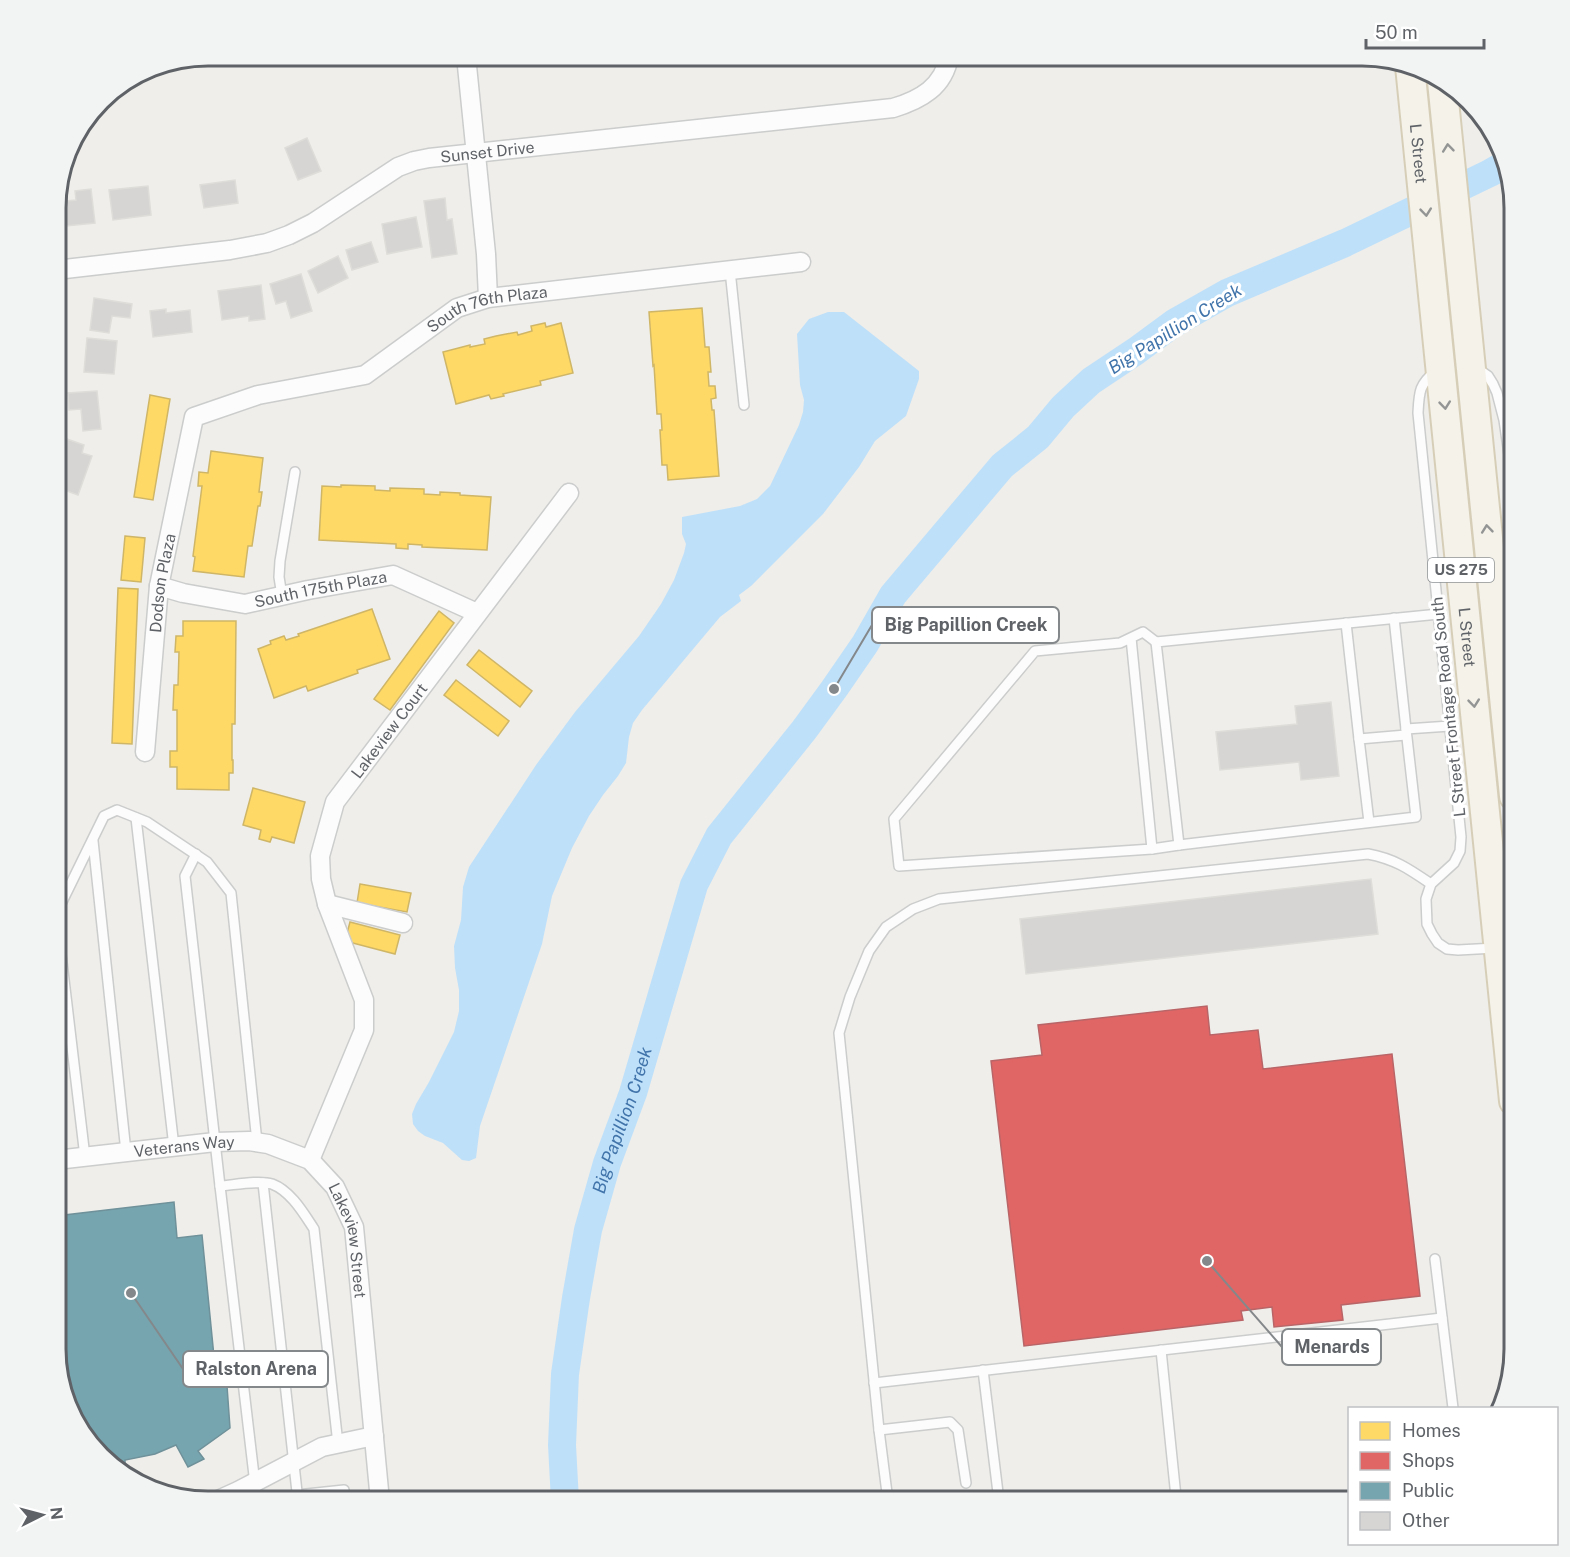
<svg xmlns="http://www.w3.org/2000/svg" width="1570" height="1557" viewBox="0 0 1570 1557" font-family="'Public Sans',sans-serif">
  <rect width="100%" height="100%" fill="#efeeea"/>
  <path fill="#bfe0f9" d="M828,312h16l75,59v8l-13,37 -31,25 -16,26 -36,47 -72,72 -12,9 2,6 -21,16 -78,93 -9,13 -4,14 -3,26 -8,13 -15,19 -14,21 -17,32 -20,48 -10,48 -62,182 -4,32 -7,3 -7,-1 -19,-17 -18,-7 -7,-5 -5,-7 -1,-10 4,-10 13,-22 25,-50 5,-21v-21l-4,-22 -1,-22 7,-26 2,-33 6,-20 67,-102 39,-53 64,-76 22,-32 13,-24 10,-27 2,-9 -4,-10v-17l58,-11 17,-7 13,-13 29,-61 4,-13 1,-12 -4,-15 -3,-51 12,-15z"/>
  <g fill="#ffd966" stroke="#cfb667" stroke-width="1.5">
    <path d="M702,308l3,39h4l2,25h-3l1,14h6l1,12 -5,1 1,11h2l5,66 -51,4 -1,-15h-5l-2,-35h2l-1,-16h-4l-3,-49 -1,1 -4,-54z"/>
    <path d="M545,323l1,4 15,-4 12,50 -33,8 1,4 -38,9 1,2 -13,3 -2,-4 -33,9 -13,-52 27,-7v2l15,-3 -1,-5 12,-3 21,-4 1,3 14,-4 -1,-5z"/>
    <path d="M150,395l20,4 -17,101 -19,-3z"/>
    <path d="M211,451l52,7 -4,34h3l-2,14h-2l-6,40h-4l-4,31 -51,-6 2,-14 -2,-1 9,-70h-4l1,-14 9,1z"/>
    <path d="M341,485l34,1v4l15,1v-3l34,1v5l16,1v-3l20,1v2l31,2 -4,53 -65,-3v-2l-14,-1v5l-12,-1v-4l-77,-4 3,-54 19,1z"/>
    <path d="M125,536l20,2 -4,44 -20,-2z"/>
    <path d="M118,588l20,1 -6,155 -20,-1z"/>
    <path d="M372,609l18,50 -33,11 1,3 -50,18 -2,-5 -32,12 -16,-49 13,-5 -1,-3 14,-5 2,4 13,-4 -1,-2z"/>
    <path d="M439,611l15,12 -64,87 -16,-11z"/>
    <path d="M183,621h53l-1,103h-3v36h1v13h-4v17l-52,-1v-22h-7v-16h7v-41h-4l1,-25h4l1,-33h-4l1,-16h7z"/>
    <path d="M479,650l53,41 -12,16 -53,-42z"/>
    <path d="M456,680l53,41 -11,15 -54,-41z"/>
    <path d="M253,788l52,14 -11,41 -22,-6 -2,5 -11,-3 2,-9 -18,-5z"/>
    <path d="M360,884l51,9 -4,19 -50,-9z"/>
    <path d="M350,922l50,13 -5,19 -50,-13z"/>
  </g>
  <path fill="#e06666" stroke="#b96567" stroke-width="1.5" d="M1207,1006l3,29 48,-5 5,39 129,-15 28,242 -79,9 2,15 -69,7 -2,-20 -31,4 2,9 -219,26 -33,-285 51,-6 -4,-30z"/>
  <path fill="#76a5af" stroke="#6f919a" stroke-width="1.5" d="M174,1202l3,36 25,-3 15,152 10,-1 3,42 -32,23 6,8 -16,8 -12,-22 -21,9 -30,6v11h-2l-29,-21 -27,-43 -11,-58v-133z"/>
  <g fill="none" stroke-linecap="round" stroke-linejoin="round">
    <path stroke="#bfe0f9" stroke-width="28" id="s1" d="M565,1501l-3,-56 3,-71 11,-76 12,-68 19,-67 26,-70 61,-208 25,-49 85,-106 30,-41 31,-45 28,-49 109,-129 36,-29 25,-30 28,-26 45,-30 38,-28 53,-30 118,-50 145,-70 16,-9"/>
  </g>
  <g fill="#d6d5d3" stroke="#deddd9" stroke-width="1.5">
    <path d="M307,138l14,33 -23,9 -13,-32z"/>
    <path d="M235,180l3,23 -34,5 -4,-23z"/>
    <path d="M148,186l3,29 -38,5 -4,-30z"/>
    <path d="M91,189l4,34 -39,4v-25l20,-2 -1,-9z"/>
    <path d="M445,198l2,22 5,-1 5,35 -25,4 -8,-57z"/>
    <path d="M416,217l6,30 -35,7 -5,-30z"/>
    <path d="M371,242l7,20 -26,8 -6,-20z"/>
    <path d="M338,256l10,22 -30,15 -10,-22z"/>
    <path d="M301,274l11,37 -21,7 -5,-17 -10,3 -6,-20z"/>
    <path d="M261,285l4,34 -16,2v-5l-27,4 -4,-29z"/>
    <path d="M94,298l38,6 -2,14 -18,-2 -3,17 -19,-3z"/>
    <path d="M166,309v4l24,-3 2,22 -39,5 -3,-26z"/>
    <path d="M87,338l30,3 -3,33 -30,-2z"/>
    <path d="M97,391l4,38 -18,2 -2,-22 -12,1 -1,-17z"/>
    <path d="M64,438l20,7 -2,8 10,3 -14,39 -22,-8v-5l8,-22 -7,-2z"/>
    <path d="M1331,702l8,74 -38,4 -2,-18 -79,8 -4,-38 81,-8 -2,-18z"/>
    <path d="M1371,879l7,55 -352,40 -6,-55z"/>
  </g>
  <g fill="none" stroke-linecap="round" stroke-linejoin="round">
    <g stroke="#cbcccc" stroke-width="12">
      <g id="lane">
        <path d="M730,270l14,135"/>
        <path d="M1478,369l10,7 5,8 4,9 7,27 10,69"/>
        <path d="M1437,370c-18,14 -18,22 -19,43l43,424 -1,14 -6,12 -23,21 -5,15 1,25 5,10 6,9 9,6 11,1 56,-3"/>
        <path d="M282,596l-3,-19 1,-16 15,-89"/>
        <path d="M1439,614l-283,28 23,203 237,-28 -10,-88 44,-3"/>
        <path d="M1394,618l12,111"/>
        <path d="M1346,623l13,116"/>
        <path d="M1131,638l21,211 -253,17 -5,-47 141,-168 85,-8 23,-11 13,10"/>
        <path d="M136,818l38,329"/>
        <path d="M1369,822l-10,-83 47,-4"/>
        <path d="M93,841l33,311"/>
        <path d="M1152,849l27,-4"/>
        <path d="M196,854l-11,22 35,310c14,-1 39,-6 52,-2 19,7 32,30 42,45l24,215"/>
        <path d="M56,912l29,245"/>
        <path d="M56,914l48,-98 13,-6 30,12 60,40 24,31 26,249"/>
        <path d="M263,1183l35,318"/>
        <path d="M220,1186l37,315"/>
        <path d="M1435,1259l18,149"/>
        <path d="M1161,1350l15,147"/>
        <path d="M983,1370l16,131"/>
        <path d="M874,1383l568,-65"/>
        <path d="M879,1430l71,-8 8,8 8,53"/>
        <path d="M297,1495l47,-5 1,11"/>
        <path d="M888,1501l-9,-71 -40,-397 11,-36 19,-46 17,-24 27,-18 26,-10 429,-45c27,5 41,15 63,30"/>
        <path d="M1135,1501l41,-4 1,4"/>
      </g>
    </g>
    <g stroke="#cbcccc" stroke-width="21">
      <g id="street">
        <path d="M466,56l20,198 2,44"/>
        <path id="s2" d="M56,270l174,-20 37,-7 22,-8 24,-12 85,-56 16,-6 15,-3 464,-50c27,-8 51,-21 56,-52"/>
        <path id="s3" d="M159,586l24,7 62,11 63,-14 85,-15 84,38"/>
        <path id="s4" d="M145,752l14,-166 35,-169 64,-22 107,-20 92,-67 31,-10 313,-36"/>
        <path d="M327,904l76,19"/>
        <path id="s5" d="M56,1160l159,-18 34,-1 19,3 42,16 25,27 19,40 26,274"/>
        <path id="s6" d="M310,1160l54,-130v-30l-37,-96 -6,-25 -1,-23 15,-54 234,-309"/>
        <path d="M216,1501l22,-10 84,-44 52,-11"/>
      </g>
    </g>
    <g stroke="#d7ceb8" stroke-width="32">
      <g id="primary">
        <path id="s7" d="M1410,66l104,1035"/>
        <path d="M1442,81l72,715"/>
      </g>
    </g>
    <use href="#lane" stroke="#fdfcfc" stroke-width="9"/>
    <use href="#street" stroke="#fdfcfc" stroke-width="18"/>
    <use href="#primary" stroke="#f4f2e9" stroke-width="28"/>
  </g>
  <defs><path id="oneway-chevron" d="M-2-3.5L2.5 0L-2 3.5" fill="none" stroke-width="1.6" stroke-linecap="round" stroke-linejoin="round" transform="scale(1.5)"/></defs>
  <g stroke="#939595">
    <use href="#oneway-chevron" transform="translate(1448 148) rotate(-96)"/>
    <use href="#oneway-chevron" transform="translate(1426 212) rotate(84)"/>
    <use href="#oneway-chevron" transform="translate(1445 405) rotate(84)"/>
    <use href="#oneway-chevron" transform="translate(1487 529) rotate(-96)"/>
    <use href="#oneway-chevron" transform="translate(1474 703) rotate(84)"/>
  </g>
  <g text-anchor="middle" stroke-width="6" stroke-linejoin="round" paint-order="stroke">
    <rect fill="#fff" stroke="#8f9295" stroke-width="1.5" x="1428" y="558" width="66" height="24" rx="4.5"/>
    <g font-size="15" font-weight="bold" fill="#5f6368">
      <text x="1461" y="575">US 275</text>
    </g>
    <g font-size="16" fill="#5f6368" stroke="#fff">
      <text dy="6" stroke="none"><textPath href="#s2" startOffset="456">Sunset Drive</textPath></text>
      <text dy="6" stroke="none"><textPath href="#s7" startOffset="88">L Street</textPath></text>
      <text dy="6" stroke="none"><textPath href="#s4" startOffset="658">South 76th Plaza</textPath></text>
      <text dy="6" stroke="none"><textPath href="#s4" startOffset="170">Dodson Plaza</textPath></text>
      <text dy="6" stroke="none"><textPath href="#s3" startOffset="165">South 175th Plaza</textPath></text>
      <text dy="6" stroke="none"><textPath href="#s7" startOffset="574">L Street</textPath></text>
      <text transform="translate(1448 707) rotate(-96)" y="6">L Street Frontage Road South</text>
      <text dy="6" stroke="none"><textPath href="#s6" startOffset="468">Lakeview Court</textPath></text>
      <text dy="6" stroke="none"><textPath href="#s5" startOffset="129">Veterans Way</textPath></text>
      <text dy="6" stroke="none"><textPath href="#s5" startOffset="351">Lakeview Street</textPath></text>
    </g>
    <g font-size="18" font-style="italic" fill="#4174aa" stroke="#fff">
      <text transform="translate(1175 329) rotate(-32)" y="6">Big Papillion Creek</text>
      <text dy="6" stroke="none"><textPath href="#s1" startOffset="388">Big Papillion Creek</textPath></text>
    </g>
  </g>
  <path d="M0 0H1570V1557H0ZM208 66H1362A142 142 0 0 1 1504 208V1349A142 142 0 0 1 1362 1491H208A142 142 0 0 1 66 1349V208A142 142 0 0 1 208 66Z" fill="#f2f3f3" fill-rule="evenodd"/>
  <path fill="none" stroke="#5f6368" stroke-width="3" d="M208 66H1362A142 142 0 0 1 1504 208V1349A142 142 0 0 1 1362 1491H208A142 142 0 0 1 66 1349V208A142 142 0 0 1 208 66Z"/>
  <path fill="none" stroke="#84888a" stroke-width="2" d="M834 689L872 625M1207 1261L1282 1347M131 1293L183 1369"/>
  <g fill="#84888a" stroke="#fff" stroke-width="2">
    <circle cx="834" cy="689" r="6"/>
    <circle cx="1207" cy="1261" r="6"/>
    <circle cx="131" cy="1293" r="6"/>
  </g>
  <g fill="#fff" stroke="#84888a" stroke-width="2">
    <rect x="872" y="607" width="187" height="36" rx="6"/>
    <rect x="1282" y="1329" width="99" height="36" rx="6"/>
    <rect x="183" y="1351" width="145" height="36" rx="6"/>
  </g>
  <g font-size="18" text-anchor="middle" font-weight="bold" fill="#5f6368">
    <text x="966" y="631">Big Papillion Creek</text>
    <text x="1332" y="1353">Menards</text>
    <text x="256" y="1375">Ralston Arena</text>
  </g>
  <rect x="1348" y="1407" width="210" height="138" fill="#ffffff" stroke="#bfc1c3" stroke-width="1.5"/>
  <rect x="1360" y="1422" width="30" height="18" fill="#ffd966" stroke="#bfc1c3" stroke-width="1.5"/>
  <text x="1402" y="1437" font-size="18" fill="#5f6368">Homes</text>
  <rect x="1360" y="1452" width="30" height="18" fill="#e06666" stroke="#bfc1c3" stroke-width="1.5"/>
  <text x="1402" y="1467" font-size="18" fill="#5f6368">Shops</text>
  <rect x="1360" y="1482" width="30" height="18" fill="#76a5af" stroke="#bfc1c3" stroke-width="1.5"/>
  <text x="1402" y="1497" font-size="18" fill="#5f6368">Public</text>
  <rect x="1360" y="1512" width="30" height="18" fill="#d6d5d3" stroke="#bfc1c3" stroke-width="1.5"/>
  <text x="1402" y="1527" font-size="18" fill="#5f6368">Other</text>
  <g transform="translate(42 1515) rotate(84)" stroke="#ffffff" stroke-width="4.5" paint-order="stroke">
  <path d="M0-4.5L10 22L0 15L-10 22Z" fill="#5f6368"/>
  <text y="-9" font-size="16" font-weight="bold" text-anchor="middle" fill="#5f6368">N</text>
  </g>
  <path d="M1366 39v9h118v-9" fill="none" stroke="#5f6368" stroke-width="3"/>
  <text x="1375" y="39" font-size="18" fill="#5f6368" stroke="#ffffff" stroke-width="4.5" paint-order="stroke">50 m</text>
</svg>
